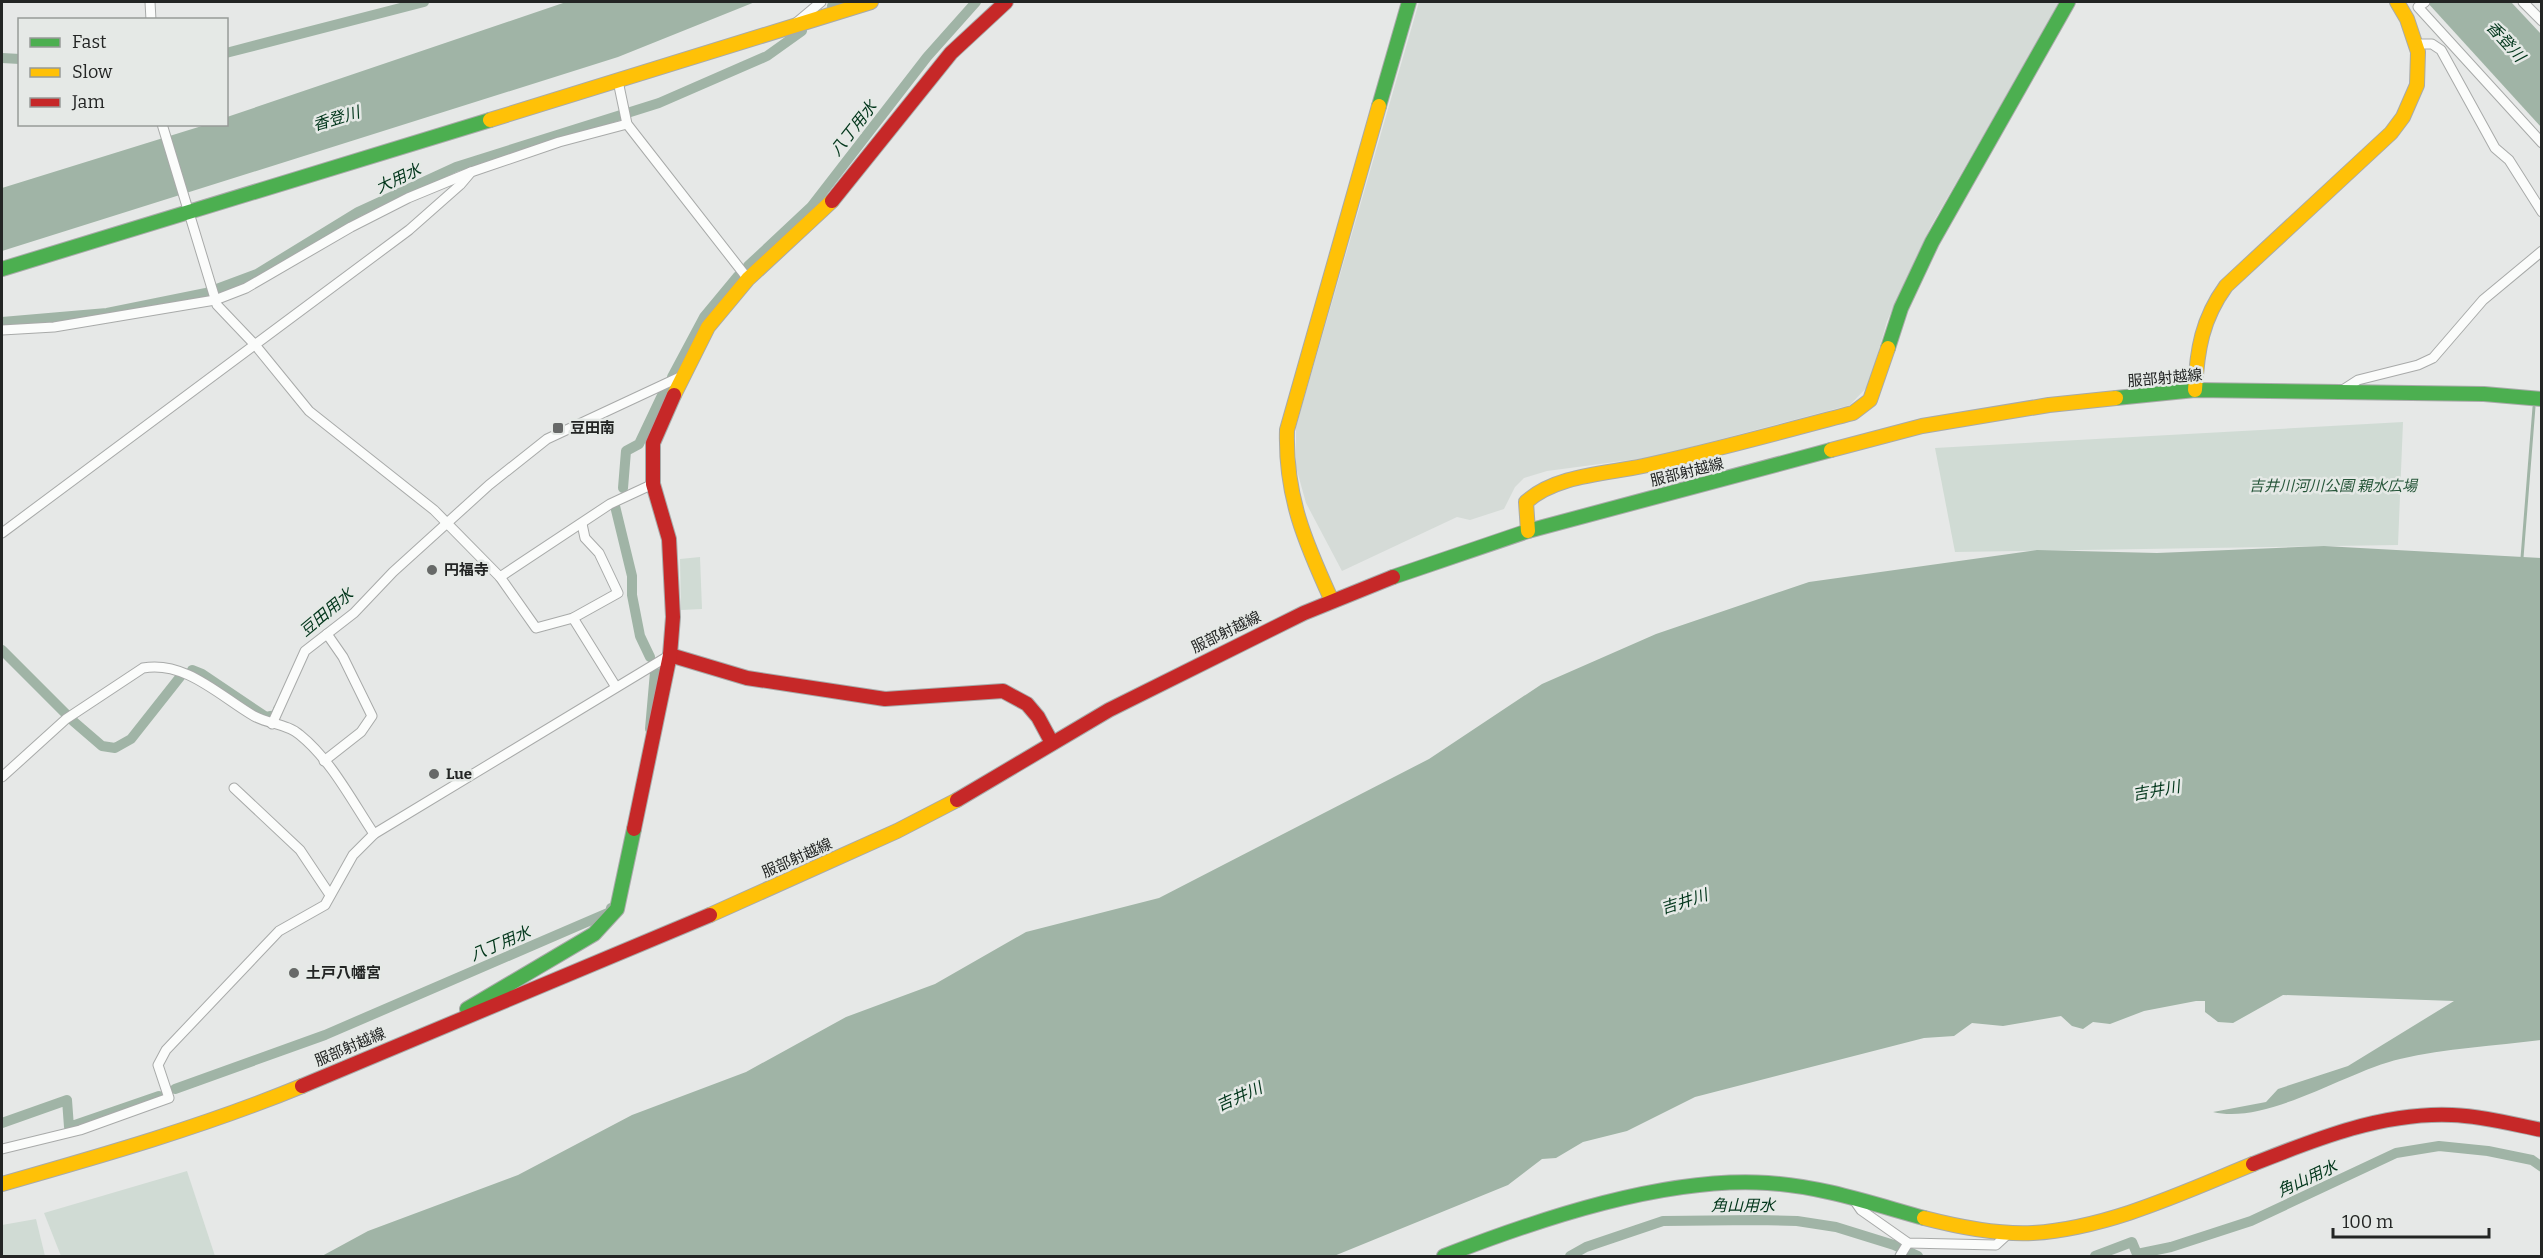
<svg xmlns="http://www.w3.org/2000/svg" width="2543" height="1258" viewBox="0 0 2543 1258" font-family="Bitter,'Noto Sans JP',serif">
  <rect width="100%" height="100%" fill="#e6e8e7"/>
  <path fill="#d5dbd7" d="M1419,2h641l-129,224 -44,95 -18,64 -19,20 -197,52 -106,14 -23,7 -9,9 -11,22 -34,11 -13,-3 -115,54 -36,-68 -10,-36v-40z"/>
  <g fill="#d0dbd4">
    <path d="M2403,422l-5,123 -443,7 -20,-104z"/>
    <path d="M700,557l2,52 -21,1 -1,-51z"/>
    <path d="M187,1171l28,85h-154l-17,-43z"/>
    <path d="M36,1219l9,37h-43v-31z"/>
  </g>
  <g fill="#a0b4a6">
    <path d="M566,2h189l-137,55 -616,194v-63l203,-63 21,-1 1,-7z"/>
    <path d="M2427,2h84l30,32v93z"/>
    <path d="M2324,546l217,12v482c-46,6 -95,8 -141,19 -53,12 -132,66 -187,53l53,-10 12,-13 70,-23 106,-65 -171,-6 -50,28 -15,-1 -13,-10v-11h-9l-52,10 -34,13 -17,-2 -10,7 -11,-3 -11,-10 -58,10 -31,-3 -18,13 -30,2 -229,59 -68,34 -44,11 -27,16 -14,1 -34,26 -174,71h-1012l46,-25 150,-56 114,-60 114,-43 100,-55 89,-33 91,-52 133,-34 270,-139 113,-75 114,-50 153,-52 228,-32 120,3z"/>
  </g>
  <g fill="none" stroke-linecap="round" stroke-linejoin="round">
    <path stroke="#a0b4a6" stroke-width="3" d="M2522,558l12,-151"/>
    <g stroke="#a0b4a6" stroke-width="10">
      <path d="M832,6l5,-4"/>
      <path d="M226,53l198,-51"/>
      <path d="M2,58l18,1"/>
      <path d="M748,266l63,-59 116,-150 49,-55"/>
      <path d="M2,322l105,-9 99,-20 51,-19 101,-62 98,-45 203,-64 108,-47 35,-25"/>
      <path d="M672,377l32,-60 34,-41"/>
      <path d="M623,488l3,-37 13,-7 27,-57"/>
      <path d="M615,506l17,70v19l8,41 10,21"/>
      <path d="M2,650l65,65"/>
      <path d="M192,670l10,4 64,43 10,-2 2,-6"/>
      <path d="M73,721l29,25 13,2 16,-9 49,-62"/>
      <path d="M650,729l5,-57"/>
      <path d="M175,1089l150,-54 285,-123 1,-4"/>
      <path d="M2,1123l65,-23 2,27 90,-31"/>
      <path d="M1570,1256l16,-9 77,-26 93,-1 41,1 39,6 58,18 24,11"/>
      <path d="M2095,1256l37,-14 5,12 34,-7 80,-26 145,-68 43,-7 49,5 44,9 10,7"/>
    </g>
    <g stroke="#a8aaa9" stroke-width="11">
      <g id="street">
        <path d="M150,2l1,18"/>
        <path d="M2425,2l-7,5 124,136"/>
        <path d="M2523,2l19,19"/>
        <path d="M796,23l25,-21"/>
        <path d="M2418,44h14l9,6 54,98 14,12 33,52"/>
        <path d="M618,81l9,43 121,155"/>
        <path d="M162,124l55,181 39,41 53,65 125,99 66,67 110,-73 43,-20"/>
        <path d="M2,330l52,-3 161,-27 31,-12 105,-61 57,-29 63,-26"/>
        <path d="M2341,391l17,-11 60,-15 15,-7 50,-58 59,-49"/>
        <path d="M2,533l407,-303 51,-45 11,-13 88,-30 68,-18"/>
        <path d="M500,577l36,51 37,-10 45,-25 -19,-40 -14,-15 -3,-14"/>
        <path d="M573,618l43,69"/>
        <path d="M272,724l33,-73 49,-38 39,-41 96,-87 58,-46 135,-63"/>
        <path d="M324,761l37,-29 11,-16 -29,-59 -16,-23"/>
        <path d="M2,777l64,-58 77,-51c42,-8 78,29 111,48 14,8 34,8 46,19 31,25 52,66 74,99"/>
        <path d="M234,788l66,62 30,45"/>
        <path d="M2,1149l78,-19 89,-32 -11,-33 8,-15 113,-119 46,-26 28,-50 21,-21 296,-179"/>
        <path d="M1852,1197l9,13 47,33 88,2 12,-11"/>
        <path d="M1900,1256l8,-13"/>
      </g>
    </g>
    <g stroke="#a8aaa9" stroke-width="16">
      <g id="fast">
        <path d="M1379,106l30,-104"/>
        <path d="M2,269l488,-149"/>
        <path d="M1888,348l13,-40 31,-66 136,-240"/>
        <path d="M2116,398l79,-8 289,4 58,5"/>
        <path d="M1393,577l135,-46 303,-81"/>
        <path d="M467,1009l127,-75 23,-25 17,-80"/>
        <path d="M1444,1256c95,-37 222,-80 324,-73 53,3 105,21 156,35"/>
      </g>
    </g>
    <g stroke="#a8aaa9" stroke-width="16">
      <g id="slow">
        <path d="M490,120l381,-118"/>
        <path d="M2195,390c2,-40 7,-71 31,-104l165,-153 12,-16 14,-32 1,-33 -11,-33 -10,-17"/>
        <path d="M674,395l34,-68 40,-48 84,-78"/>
        <path d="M1831,450l91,-24 127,-21 67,-7"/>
        <path d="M1528,531l-2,-29c30,-27 79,-28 117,-36 70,-15 140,-35 210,-53l17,-13 18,-52"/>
        <path d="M1332,601c-27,-59 -47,-105 -45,-171l92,-324"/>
        <path d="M710,915l187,-84 60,-31"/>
        <path d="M2,1184c102,-29 203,-58 300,-98"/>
        <path d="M1924,1218c35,9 73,17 109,15 76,-5 151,-41 220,-69"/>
      </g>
    </g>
    <g stroke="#a8aaa9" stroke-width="16">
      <g id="jam">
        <path d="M832,201l119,-148 55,-51"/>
        <path d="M670,655l77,23 138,21 118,-8 24,13 11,13 14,26"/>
        <path d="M957,800l152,-90 195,-97 89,-36"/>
        <path d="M634,829l36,-174 3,-38 -4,-78 -16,-55v-41l21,-48"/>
        <path d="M302,1086l408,-171"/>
        <path d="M2253,1164c63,-25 130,-52 199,-49 30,1 60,9 90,15"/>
      </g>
    </g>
    <use href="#street" stroke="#fbfcfb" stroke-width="9"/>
    <use href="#fast" stroke="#4caf50" stroke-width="14"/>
    <use href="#slow" stroke="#ffc107" stroke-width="14"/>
    <use href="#jam" stroke="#c62828" stroke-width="14"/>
  </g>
  <g fill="#676968" stroke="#e5e9e6" stroke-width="2">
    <rect x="552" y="422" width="12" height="12" rx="3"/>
    <circle cx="432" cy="570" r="6"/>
    <circle cx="434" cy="774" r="6"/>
    <circle cx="294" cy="973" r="6"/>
  </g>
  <g text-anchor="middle" stroke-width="5" stroke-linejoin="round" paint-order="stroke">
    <g font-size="15" fill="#232524" stroke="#e5e9e6">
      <text transform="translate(2165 378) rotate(-5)" y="5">服部射越線</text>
      <text transform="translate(1687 472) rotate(-14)" y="5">服部射越線</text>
      <text transform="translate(1226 632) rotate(-26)" y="5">服部射越線</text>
      <text transform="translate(797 858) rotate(-24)" y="5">服部射越線</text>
      <text transform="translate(350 1047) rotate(-23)" y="5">服部射越線</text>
    </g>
    <g font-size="15" font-weight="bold" fill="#232524" stroke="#e5e9e6" text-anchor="start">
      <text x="570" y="433">豆田南</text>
      <text x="444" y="575">円福寺</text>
      <text x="446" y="779">Lue</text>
      <text x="306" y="978">土戸八幡宮</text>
    </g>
    <g font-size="15" font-style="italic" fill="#27563a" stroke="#e5e9e6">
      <text x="2333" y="491">吉井川河川公園 親水広場</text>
    </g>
    <g font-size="16" font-style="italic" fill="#00351a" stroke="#e5e9e6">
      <text transform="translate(2506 41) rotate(48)" y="6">香登川</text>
      <text transform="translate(336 118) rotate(-17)" y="6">香登川</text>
      <text transform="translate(853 128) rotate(-52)" y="6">八丁用水</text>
      <text transform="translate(398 178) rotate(-25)" y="6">大用水</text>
      <text transform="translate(326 612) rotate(-40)" y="6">豆田用水</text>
      <text transform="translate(2156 790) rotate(-10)" y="6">吉井川</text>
      <text transform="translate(1684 901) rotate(-18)" y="6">吉井川</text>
      <text transform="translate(500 943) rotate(-23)" y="6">八丁用水</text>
      <text transform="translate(1239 1096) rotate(-24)" y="6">吉井川</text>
      <text transform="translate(2307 1178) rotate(-25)" y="6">角山用水</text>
      <text x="1743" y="1211">角山用水</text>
    </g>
  </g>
  <rect width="2543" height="1258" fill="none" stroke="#232524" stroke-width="6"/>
  <rect x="18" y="18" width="210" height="108" fill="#e5e9e6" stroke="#979b98" stroke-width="1.5"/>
  <rect x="30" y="38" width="30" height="9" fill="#4caf50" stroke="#979b98" stroke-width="1.5"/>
  <text x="72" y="48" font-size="18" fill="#232524">Fast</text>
  <rect x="30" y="68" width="30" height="9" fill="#ffc107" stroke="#979b98" stroke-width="1.5"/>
  <text x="72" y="78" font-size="18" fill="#232524">Slow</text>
  <rect x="30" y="98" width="30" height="9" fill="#c62828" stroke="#979b98" stroke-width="1.5"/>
  <text x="72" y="108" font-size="18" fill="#232524">Jam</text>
  <path d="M2333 1228v9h156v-9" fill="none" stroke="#232524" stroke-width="3"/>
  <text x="2342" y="1228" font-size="18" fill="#232524" stroke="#e5e9e6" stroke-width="4.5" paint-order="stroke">100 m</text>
</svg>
